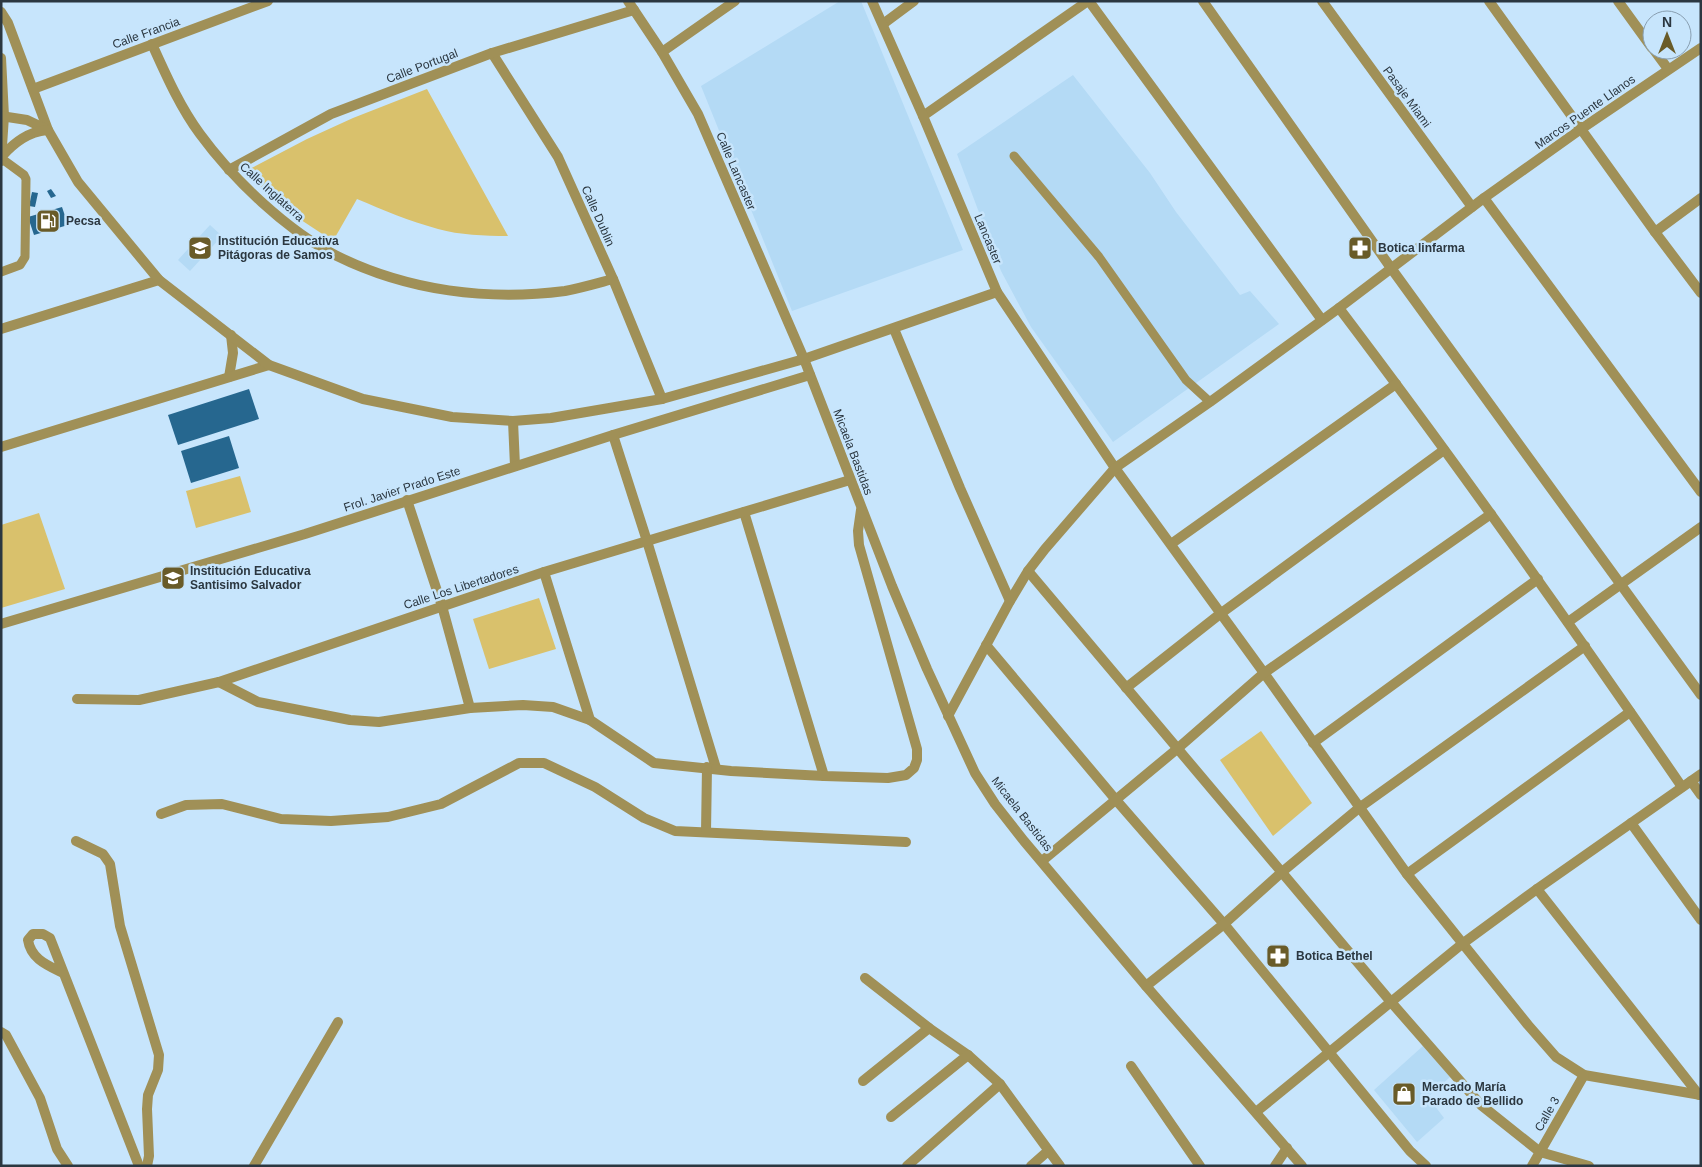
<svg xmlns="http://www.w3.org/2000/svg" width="1702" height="1167" viewBox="0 0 1702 1167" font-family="Helvetica,sans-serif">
  <rect width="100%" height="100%" fill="#c7e5fc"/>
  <g fill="#b4daf5">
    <path d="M840,1h21l102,249 -171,61 -91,-225z"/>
    <path d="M1073,75l77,98 26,39 64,83 10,-4 29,33 -166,118 -82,-115 -30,-56 -44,-117z"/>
    <path d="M210,225l12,11 -32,35 -12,-11z"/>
    <path d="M1423,1046l27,31 -22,20 16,21 -27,24 -43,-52z"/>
  </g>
  <g fill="#d9c16c">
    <path d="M427,89l81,147c-24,0 -48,-1 -70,-7 -29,-8 -55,-19 -81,-30l-24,42 -44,-29 -45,-40 63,-33 46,-21z"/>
    <path d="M240,476l11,36 -55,16 -10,-37z"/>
    <path d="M39,513l26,76 -64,19v-83z"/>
    <path d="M539,598l17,51 -67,20 -16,-50z"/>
    <path d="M1261,731l51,72 -39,33 -53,-76z"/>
  </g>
  <g fill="#26678f">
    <path d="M51,189l5,7 -5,2 -4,-7z"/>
    <path d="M32,192l6,1 -3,14 -6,-1z"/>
    <path d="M62,207l6,18 -34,10 -6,-18z"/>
    <path d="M249,389l10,30 -81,26 -10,-30z"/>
    <path d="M229,436l10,32 -48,15 -10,-32z"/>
  </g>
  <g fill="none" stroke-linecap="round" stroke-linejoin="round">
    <g stroke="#a09057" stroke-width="9">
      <path d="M1014,156l85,101 87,123 24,22"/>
      <path d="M1,272l19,-7 5,-8 1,-78 -2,-4 -22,-16"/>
    </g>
    <g stroke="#a09057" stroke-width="10">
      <path d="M865,978l64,50"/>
      <path d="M863,1081l66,-53 39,27 32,29 60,82"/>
      <path d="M891,1117l77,-62"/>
      <path d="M907,1166l93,-82"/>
      <path d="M1031,1166l17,-15"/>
    </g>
    <g stroke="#a09057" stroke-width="10">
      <path d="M1089,1l233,319"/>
      <path d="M1203,1l188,267 310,427"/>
      <path d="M1322,1l150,206"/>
      <path d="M1489,1l166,231 46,61"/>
      <path d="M1618,1l34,47"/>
      <path d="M1,12l7,11 40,107"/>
      <path d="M883,24l31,-23"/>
      <path d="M152,44c14,31 28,63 48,90 33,45 87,97 137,122 71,35 151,45 228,35 16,-3 33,-8 48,-12"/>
      <path d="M1654,50l14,19"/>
      <path d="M662,52l73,-51"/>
      <path d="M492,53l66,104 55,122 49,120"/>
      <path d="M33,89l235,-88"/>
      <path d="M923,116l165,-115"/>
      <path d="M229,170l102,-56 161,-61 142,-43"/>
      <path d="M1484,198l217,294"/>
      <path d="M1655,232l46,-34"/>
      <path d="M1339,308c119,157 232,317 343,479"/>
      <path d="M1,329l158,-49"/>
      <path d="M894,329l66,159 50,113"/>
      <path d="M804,359l193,-67"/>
      <path d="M229,377l4,-24 -2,-18"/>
      <path d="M613,435l34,106 69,227"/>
      <path d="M1,447l268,-82"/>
      <path d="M1115,468l149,205 143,201 121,151 28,32 28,18 117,20"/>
      <path d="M407,500l35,106 28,102"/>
      <path d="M744,512l80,264"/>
      <path d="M1171,544l225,-160"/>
      <path d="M1028,571l363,431 90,103 59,47 49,14"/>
      <path d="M544,572l46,148"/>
      <path d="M1568,622l133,-95"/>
      <path d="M986,645l130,155 108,124 186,227 16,15"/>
      <path d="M219,682l39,20 92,18 29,2 91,-14 53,-3 30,2 37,13 64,43 77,8 93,5 64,2 18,-3 8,-7 3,-8v-11l-58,-204 -1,-14 3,-21"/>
      <path d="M1126,688l94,-74 224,-164"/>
      <path d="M77,699l62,1 80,-18 325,-110 306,-92"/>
      <path d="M1313,743l225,-164"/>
      <path d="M1691,781l10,14"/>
      <path d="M161,814l25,-9 36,-1 59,15 50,2 57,-4 53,-13 78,-41h25l51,24 49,31 31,13 231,11"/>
      <path d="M1631,823l70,97"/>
      <path d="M706,832l1,-65"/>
      <path d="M76,841l27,13 7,10 10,62 39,129 -1,15 -10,25 -1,14 2,47 -2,10"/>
      <path d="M1042,861l135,-112 87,-76 227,-159"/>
      <path d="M1407,874l223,-162"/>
      <path d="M1537,889l162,206"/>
      <path d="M63,973c-16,-8 -32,-14 -35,-33l5,-6h10l7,4 89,228"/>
      <path d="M1146,986l78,-62 58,-52 77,-64 226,-162"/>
      <path d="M1,1032l5,3 34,63 17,51 11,17"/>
      <path d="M1131,1066l69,100"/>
      <path d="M1256,1112l206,-168 75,-55 164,-115"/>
      <path d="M254,1166l84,-144"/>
      <path d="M1275,1166l12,-18"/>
      <path d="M1532,1166l52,-91"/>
    </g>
    <g stroke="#a09057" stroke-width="10">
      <path d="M628,1l34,51 36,62 106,245 88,227 35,83 48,104 20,31 29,37 122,145 156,180"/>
      <path d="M872,1l51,115 74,176 118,176"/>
      <path d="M1,58l3,58 -3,45"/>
      <path d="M1,116l26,4 21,10 30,52 81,98 110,85 94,34 89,18 61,4 38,-3 111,-19 142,-40"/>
      <path d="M2,156c13,-14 26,-24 45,-26"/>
      <path d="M513,421l2,45"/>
      <path d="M1,624l304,-90 308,-99 197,-60"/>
      <path d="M948,716l62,-115 18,-30 17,-22 70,-81 95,-66 129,-94 145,-110 97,-69 120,-81"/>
    </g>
  </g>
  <defs>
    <g id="fuel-square" transform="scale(1.25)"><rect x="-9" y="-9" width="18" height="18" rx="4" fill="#695b28" stroke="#c7e5fc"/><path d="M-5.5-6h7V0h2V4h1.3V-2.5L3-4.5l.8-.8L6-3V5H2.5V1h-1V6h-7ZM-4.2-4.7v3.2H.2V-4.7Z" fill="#fff"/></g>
    <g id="school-square" transform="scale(1.25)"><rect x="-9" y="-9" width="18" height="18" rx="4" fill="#695b28" stroke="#c7e5fc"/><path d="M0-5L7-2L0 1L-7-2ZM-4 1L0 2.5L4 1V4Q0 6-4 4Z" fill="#fff"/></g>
    <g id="pharmacy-square" transform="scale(1.25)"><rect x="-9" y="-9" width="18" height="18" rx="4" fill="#695b28" stroke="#c7e5fc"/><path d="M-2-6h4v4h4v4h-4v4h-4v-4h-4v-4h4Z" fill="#fff"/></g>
    <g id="shop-square" transform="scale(1.25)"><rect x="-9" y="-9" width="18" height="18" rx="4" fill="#695b28" stroke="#c7e5fc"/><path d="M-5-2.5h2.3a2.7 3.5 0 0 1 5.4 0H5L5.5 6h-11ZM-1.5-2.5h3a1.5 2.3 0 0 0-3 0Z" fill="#fff"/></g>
  </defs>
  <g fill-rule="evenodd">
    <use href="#fuel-square" x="48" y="221"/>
    <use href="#school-square" x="200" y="248"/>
    <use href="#pharmacy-square" x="1360" y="248"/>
    <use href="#school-square" x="173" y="578"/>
    <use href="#pharmacy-square" x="1278" y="956"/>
    <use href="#shop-square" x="1404" y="1094"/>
  </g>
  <g text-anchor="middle" stroke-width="5" stroke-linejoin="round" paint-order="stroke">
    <g font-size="12" fill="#2b3740" stroke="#c7e5fc">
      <text transform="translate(146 33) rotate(-20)" y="4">Calle Francia</text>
      <text transform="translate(422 66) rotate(-21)" y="4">Calle Portugal</text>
      <text transform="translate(1407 97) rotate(54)" y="4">Pasaje Miami</text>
      <text transform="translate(1585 112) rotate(-35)" y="4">Marcos Puente Llanos</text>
      <text transform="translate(736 171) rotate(67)" y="4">Calle Lancaster</text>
      <text transform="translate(272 192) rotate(42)" y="4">Calle Inglaterra</text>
      <text transform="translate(598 216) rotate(66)" y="4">Calle Dublin</text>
      <text transform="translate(988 239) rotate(67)" y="4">Lancaster</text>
      <text transform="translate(853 452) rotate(69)" y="4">Micaela Bastidas</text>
      <text transform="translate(402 489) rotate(-18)" y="4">Frol. Javier Prado Este</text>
      <text transform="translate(461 587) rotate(-18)" y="4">Calle Los Libertadores</text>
      <text transform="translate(1022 814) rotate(52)" y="4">Micaela Bastidas</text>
      <text transform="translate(1547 1114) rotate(-60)" y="4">Calle 3</text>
    </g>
    <g font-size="12" font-weight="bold" fill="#2b3740" stroke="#c7e5fc" text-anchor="start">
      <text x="66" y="225">Pecsa</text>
      <text x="218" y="245">Institución Educativa<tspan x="218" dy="14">Pitágoras de Samos</tspan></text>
      <text x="1378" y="252">Botica linfarma</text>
      <text x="190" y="575">Institución Educativa<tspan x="190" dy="14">Santisimo Salvador</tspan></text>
      <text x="1296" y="960">Botica Bethel</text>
      <text x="1422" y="1091">Mercado María<tspan x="1422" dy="14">Parado de Bellido</tspan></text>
    </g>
  </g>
  <rect width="1702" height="1167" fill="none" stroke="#2b3740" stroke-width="5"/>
  <g transform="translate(1667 35)"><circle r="24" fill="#c7e5fc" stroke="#899fb1"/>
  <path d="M0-4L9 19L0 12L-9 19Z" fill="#695b28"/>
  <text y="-8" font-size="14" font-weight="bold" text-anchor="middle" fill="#2b3740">N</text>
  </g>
</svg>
